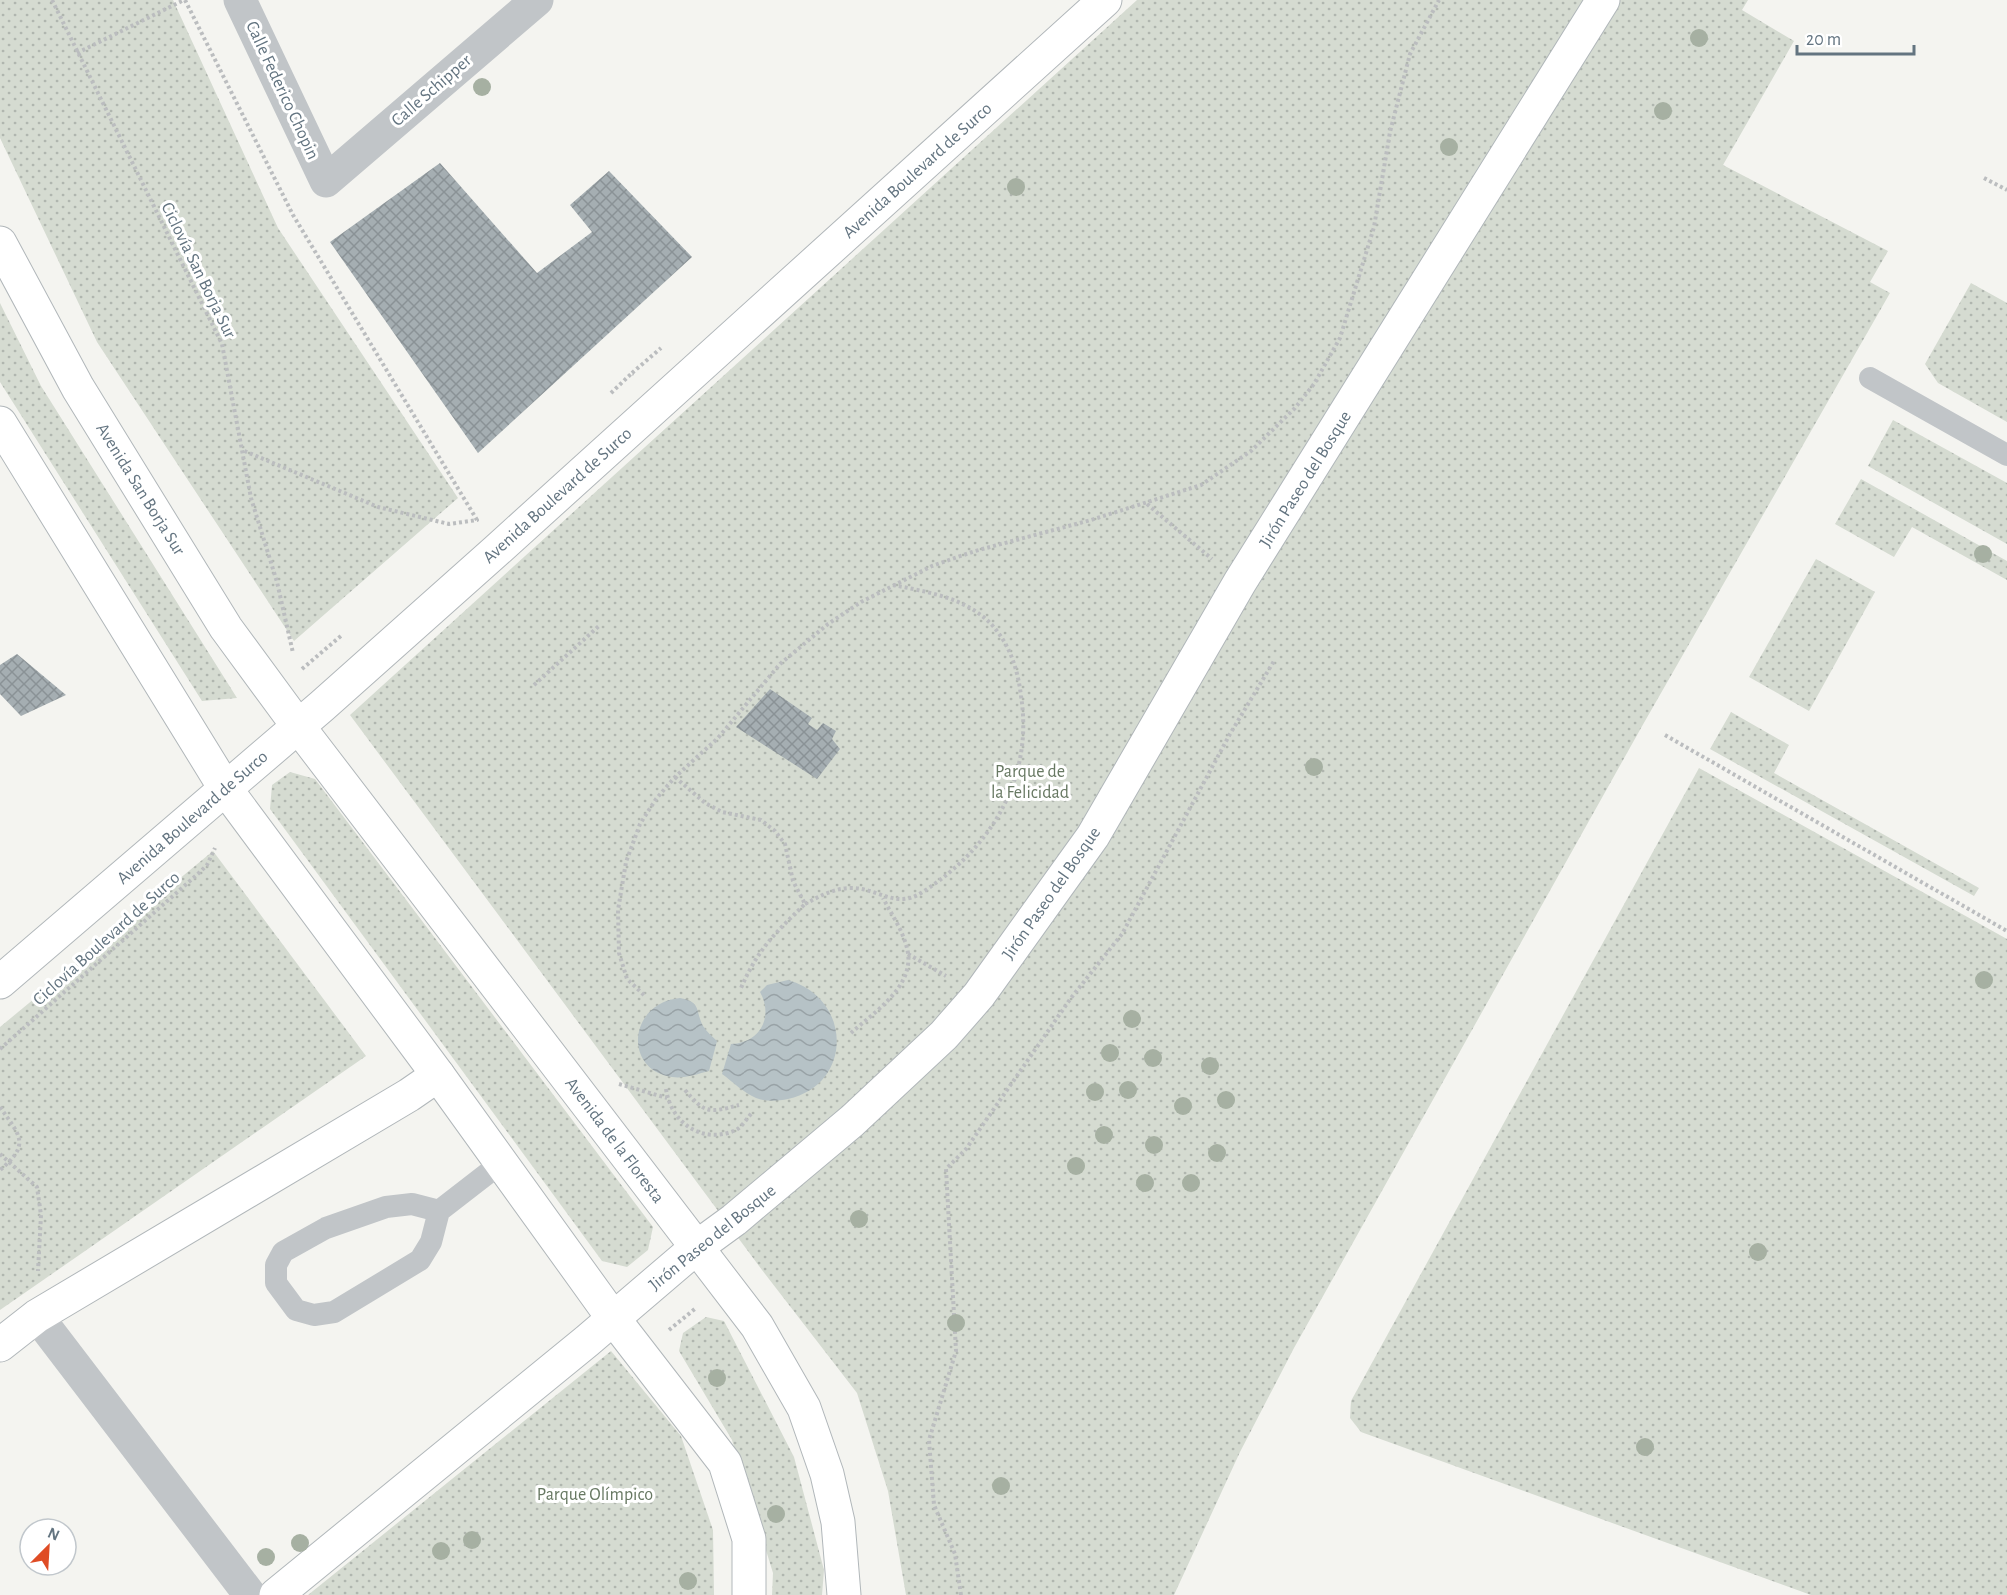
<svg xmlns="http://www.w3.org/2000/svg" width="2007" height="1595" viewBox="0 0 2007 1595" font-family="'Alegreya Sans',sans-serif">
  <defs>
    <pattern id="green-dots" width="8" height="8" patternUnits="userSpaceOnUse" patternTransform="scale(1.5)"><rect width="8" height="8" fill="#d5dbd1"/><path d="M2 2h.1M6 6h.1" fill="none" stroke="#b0b6af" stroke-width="1.8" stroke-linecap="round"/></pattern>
    <pattern id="water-waves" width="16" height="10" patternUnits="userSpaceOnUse" patternTransform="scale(1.5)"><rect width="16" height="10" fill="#b6c2c6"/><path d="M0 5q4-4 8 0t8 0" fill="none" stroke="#98a2a6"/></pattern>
    <pattern id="building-cross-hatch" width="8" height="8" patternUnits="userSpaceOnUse" patternTransform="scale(1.5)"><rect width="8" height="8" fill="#a5aeb2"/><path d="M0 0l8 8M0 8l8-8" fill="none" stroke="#8a9296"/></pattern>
  </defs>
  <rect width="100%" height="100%" fill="#f4f4f0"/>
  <g fill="url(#green-dots)">
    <path d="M0,0h173l105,228 180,270 -164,143 -197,-299 -97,-204z"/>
    <path d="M1137,0h611l-6,10 52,31 -71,124 165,86 -18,31 20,11 -249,435 -347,620 -54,104 -66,143h-268l-18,-104 -31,-98 -95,-123 -412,-555z"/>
    <path d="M1971,283l36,20v119l-69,-39 -13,-19z"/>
    <path d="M0,303l41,83 196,312 -35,3 -202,-319z"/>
    <path d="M1893,420l114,63v61l-139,-78z"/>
    <path d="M1861,479l146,82v19l-95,-53 -18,30 -59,-33z"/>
    <path d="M1816,559l59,33 -66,119 -60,-34z"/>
    <path d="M1731,712l58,33 -15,28 205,115 -5,8 -264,-147z"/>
    <path d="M1699,768l308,171v656h-196l-450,-163 -11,-14 1,-17z"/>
    <path d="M290,772l25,7 338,448 -5,23 -21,17 -25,-6 -332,-452 2,-24z"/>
    <path d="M213,851l153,205 -366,254v-283z"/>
    <path d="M706,1317l18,4 70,136 30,113 -2,25h-50l1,-22 -41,-133 -53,-89 4,-18z"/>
    <path d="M611,1351l70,85 32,94 1,65h-406z"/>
  </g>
  <g fill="url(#water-waves)">
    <path d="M788,980c64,18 66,104 0,119 -10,2 -22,3 -32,-1 -12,-5 -23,-16 -34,-24l9,-30c29,-1 43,-27 29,-52l7,-7z"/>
    <path d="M680,998c22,4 15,13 23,28 4,6 9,10 14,15l-8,30c-12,3 -25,8 -37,6 -49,-7 -44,-74 8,-79z"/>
  </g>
  <g fill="url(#building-cross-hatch)">
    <path d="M440,163l97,110 55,-41 -22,-27 39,-34 83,86 -214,196 -148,-211z"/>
    <path d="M17,654l49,41 -45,21 -21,-22v-29z"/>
    <path d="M770,689l42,29 -4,6 9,6 6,-7 13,8 -4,8 8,10 -23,30 -81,-52z"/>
  </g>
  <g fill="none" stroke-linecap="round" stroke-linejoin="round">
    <g stroke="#b1b7ba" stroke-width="35">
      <g id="secondary">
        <path d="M0,243l78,145 148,240 72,98 459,600 47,82 23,66 11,48 6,73"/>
        <path d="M0,423l225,365 213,287 175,243 112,145 24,76v56"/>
        <path d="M0,982l322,-276 174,-155 609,-551"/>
        <path d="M0,1345l37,-29 372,-221 29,-20"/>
        <path d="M276,1595l311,-254 110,-94 37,-27 118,-99 92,-86 35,-40 114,-159 147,-254 363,-582"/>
      </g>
    </g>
    <g stroke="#bbbdbf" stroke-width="4" stroke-dasharray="3 3" stroke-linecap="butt">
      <path d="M52,0l170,344 29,154 26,84 16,71"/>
      <path d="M185,0l108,215 184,305 -28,4 -71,-17 -136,-57"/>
      <path d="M77,53l107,-53"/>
      <path d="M1984,178l23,12"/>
      <path d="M632,373l29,-25"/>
      <path d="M611,393l21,-20 2,1"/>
      <path d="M1147,504l65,55"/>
      <path d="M302,669l40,-34"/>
      <path d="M534,685l66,-60"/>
      <path d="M1665,735l342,196"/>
      <path d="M675,777l30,26 17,9 39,8 14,11 10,13 8,37 12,23c-30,29 -47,45 -64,84"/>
      <path d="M805,904c15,-8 29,-16 47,-16 25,0 44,21 69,5 69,-43 113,-114 100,-197 -3,-26 -11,-51 -29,-71 -25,-27 -64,-33 -99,-40"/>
      <path d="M908,954l38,22"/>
      <path d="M644,995l-17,-16 -8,-26 -1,-43 8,-48 14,-38 16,-25 19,-22 43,-39 62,-74 48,-40 33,-22 71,-36 43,-15 116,-31 110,-35 50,-34 44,-43 19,-24 26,-46 34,-111 16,-95 20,-78 29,-54"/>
      <path d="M851,1033c22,-20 62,-45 57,-80 -3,-19 -16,-38 -25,-55"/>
      <path d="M0,1049l200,-177 7,-7 8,-17"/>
      <path d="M619,1084l48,14"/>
      <path d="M666,1089c5,34 36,56 70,41 6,-3 11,-12 16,-17"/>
      <path d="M685,1090c20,24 24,23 54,15"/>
      <path d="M0,1107c20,29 31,37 0,63"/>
      <path d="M0,1154l37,33 4,28 -3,56"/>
      <path d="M669,1330l27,-22"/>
      <path d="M961,1595l-6,-41 -21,-49 -5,-65 27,-89 -10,-182 20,-20 105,-151 51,-64 108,-200 44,-73"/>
    </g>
    <g stroke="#c1c5c8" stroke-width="22">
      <path d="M1870,378l137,77"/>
      <path d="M439,1211l-27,-7 -26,3 -60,21 -43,24 -7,13v18l20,27 18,5 20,-3 86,-52 11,-18 8,-31 62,-48"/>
    </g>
    <g stroke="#c1c5c8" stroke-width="33">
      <path d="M240,0l86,181 211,-181"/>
      <path d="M37,1316l213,279"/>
    </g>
    <use href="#secondary" stroke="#fff" stroke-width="33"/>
  </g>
  <g fill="#a6b0a2">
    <circle cx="1699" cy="38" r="9"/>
    <circle cx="482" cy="87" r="9"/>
    <circle cx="1663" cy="111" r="9"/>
    <circle cx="1449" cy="147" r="9"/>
    <circle cx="1016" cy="187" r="9"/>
    <circle cx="1983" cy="554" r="9"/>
    <circle cx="1314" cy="767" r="9"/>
    <circle cx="1984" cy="980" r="9"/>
    <circle cx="1132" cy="1019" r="9"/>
    <circle cx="1110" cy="1053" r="9"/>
    <circle cx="1153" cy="1058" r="9"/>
    <circle cx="1210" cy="1066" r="9"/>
    <circle cx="1128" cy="1090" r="9"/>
    <circle cx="1095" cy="1092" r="9"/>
    <circle cx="1226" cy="1100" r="9"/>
    <circle cx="1183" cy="1106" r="9"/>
    <circle cx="1104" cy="1135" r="9"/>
    <circle cx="1154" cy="1145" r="9"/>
    <circle cx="1217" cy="1153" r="9"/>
    <circle cx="1076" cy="1166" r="9"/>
    <circle cx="1145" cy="1183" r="9"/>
    <circle cx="1191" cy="1183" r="9"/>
    <circle cx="859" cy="1219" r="9"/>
    <circle cx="1758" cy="1252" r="9"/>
    <circle cx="956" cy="1323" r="9"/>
    <circle cx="717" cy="1378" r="9"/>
    <circle cx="1645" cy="1447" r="9"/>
    <circle cx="1001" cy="1486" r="9"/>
    <circle cx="776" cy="1514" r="9"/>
    <circle cx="472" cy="1540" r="9"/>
    <circle cx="300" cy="1543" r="9"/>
    <circle cx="441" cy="1551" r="9"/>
    <circle cx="266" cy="1557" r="9"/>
    <circle cx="688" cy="1581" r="9"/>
  </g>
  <g text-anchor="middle" stroke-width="6" stroke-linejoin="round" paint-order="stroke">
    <g font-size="18" fill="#637480" stroke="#fff">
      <text transform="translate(283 90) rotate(65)" y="6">Calle Federico Chopin</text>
      <text transform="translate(431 90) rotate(-41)" y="6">Calle Schipper</text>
      <text transform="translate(917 170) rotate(-42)" y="6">Avenida Boulevard de Surco</text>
      <text transform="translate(199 270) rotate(64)" y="6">Ciclovía San Borja Sur</text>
      <text transform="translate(1305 479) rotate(-58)" y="6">Jirón Paseo del Bosque</text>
      <text transform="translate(141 489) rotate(58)" y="6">Avenida San Borja Sur</text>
      <text transform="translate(557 495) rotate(-42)" y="6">Avenida Boulevard de Surco</text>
      <text transform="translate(192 817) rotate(-41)" y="6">Avenida Boulevard de Surco</text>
      <text transform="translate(1051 893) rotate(-55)" y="6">Jirón Paseo del Bosque</text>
      <text transform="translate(106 938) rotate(-42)" y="6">Ciclovía Boulevard de Surco</text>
      <text transform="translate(615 1140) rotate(53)" y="6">Avenida de la Floresta</text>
      <text transform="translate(712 1237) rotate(-39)" y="6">Jirón Paseo del Bosque</text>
    </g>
    <g font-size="18" fill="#677862" stroke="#fff">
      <text x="1030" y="777">Parque de<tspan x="1030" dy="21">la Felicidad</tspan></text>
      <text x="595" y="1500">Parque Olímpico</text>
    </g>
  </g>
  <g transform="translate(48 1547) rotate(24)"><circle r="28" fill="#ffffff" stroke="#c1c7cc" stroke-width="1.5"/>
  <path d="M0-4.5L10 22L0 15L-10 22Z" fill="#df4c25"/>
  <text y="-9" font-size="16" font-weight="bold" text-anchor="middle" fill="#637480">N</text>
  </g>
  <path d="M1797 45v9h117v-9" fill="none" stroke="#637480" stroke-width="3"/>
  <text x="1806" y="45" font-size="18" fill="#637480" stroke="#ffffff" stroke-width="4.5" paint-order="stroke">20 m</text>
</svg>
